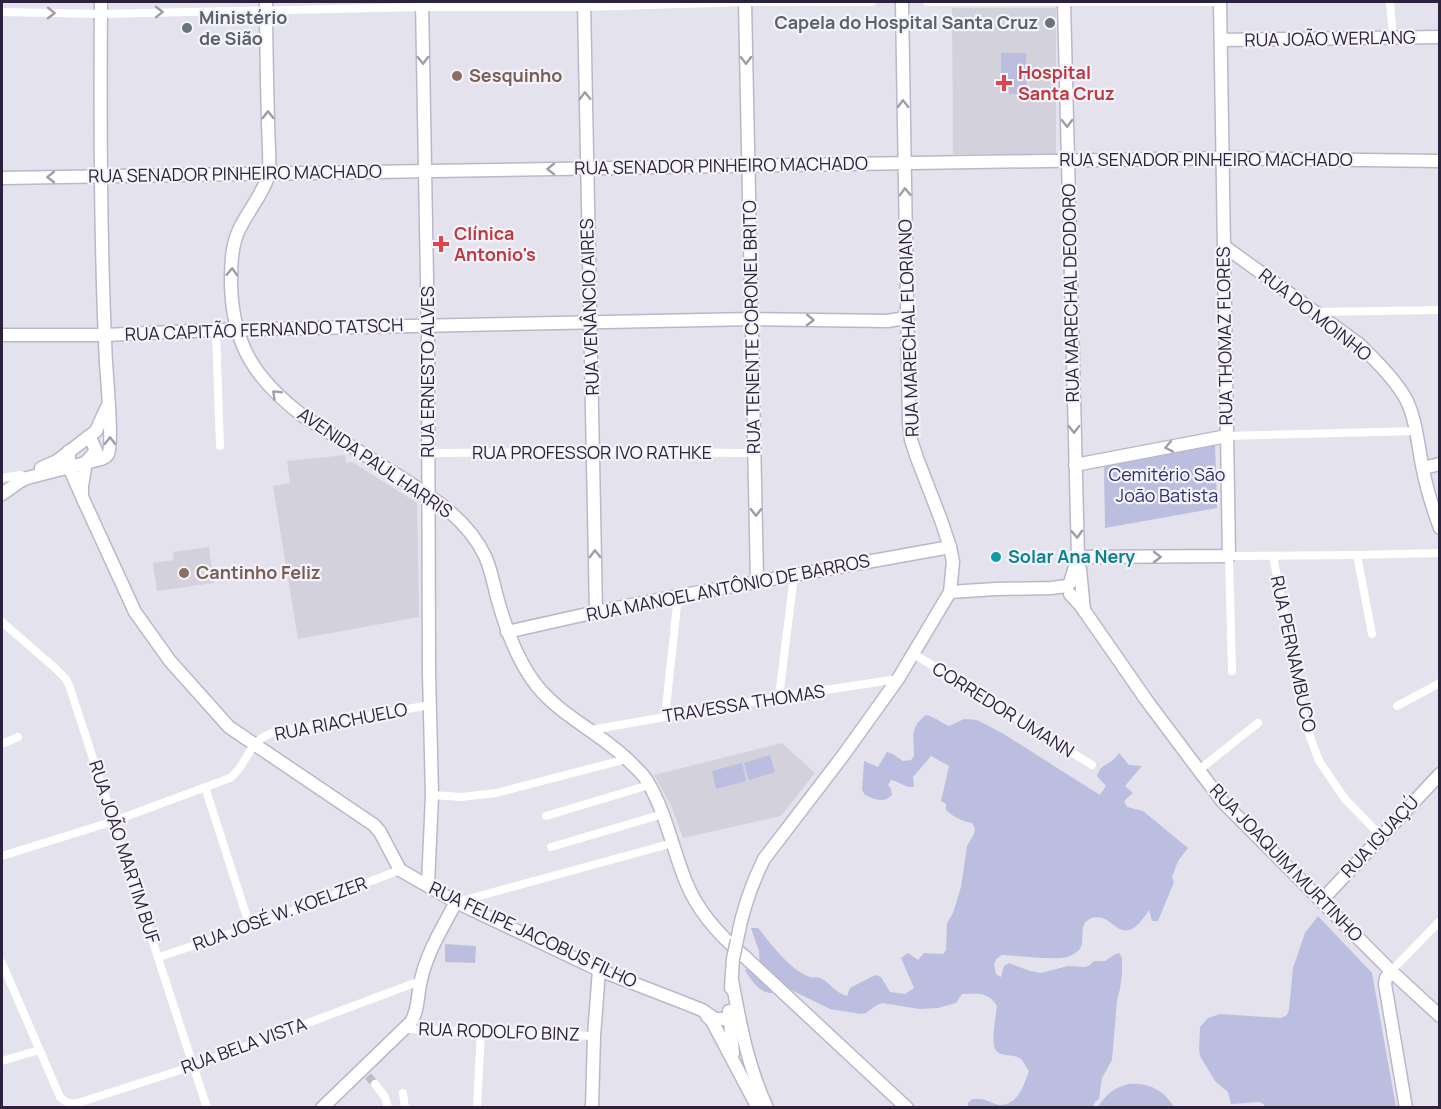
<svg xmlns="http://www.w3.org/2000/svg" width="1441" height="1109" viewBox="0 0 1441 1109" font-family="Manrope,sans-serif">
  <rect width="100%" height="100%" fill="#e4e2ec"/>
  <g fill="#d3d1dc">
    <path d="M952,8h104v146h-103z"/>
    <path d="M345,455l1,8 6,-1 65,41 2,114 -121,22 -25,-153 17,-3 -3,-22z"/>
    <path d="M209,547l5,36 -57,8 -4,-28 21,-3 -1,-8z"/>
    <path d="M782,743l33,30 -34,43 -98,22 -11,-30 -18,-33z"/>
  </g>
  <g fill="#bbbede">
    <path d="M1001,53h25l1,41h-18v-11h-8z"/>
    <path d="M1215,444l2,64 -112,20 -1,-63z"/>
    <path d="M926,715c7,1 16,8 23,11l15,-7 13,1 25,13 98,62 6,-9 -9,-10c4,-12 8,-9 16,-16 2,-2 4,-4 6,-7l10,12 13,1 -17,20 8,7 -9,8 3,6 16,4 45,37 -10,13 -6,16 2,5 -16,39h-6l-3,-11c-29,45 -33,1 -57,8 -16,5 -5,24 -13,32 -4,4 -12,8 -17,8 -19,1 -41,-2 -60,-3l-6,4 -2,5 2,10 5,3 3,-11 5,-3 21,8 11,2 27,-7 17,1 5,-2 4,-4h11l9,-6 5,-2 3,5v16l-2,15 -3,12 -5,59 -10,18 -3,21 -4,3 -2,5h-125v-4l4,-4c3,0 6,0 9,0 7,1 12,5 19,6 18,0 24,-20 29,-34 -3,-4 -5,-9 -8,-12 -8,-6 -21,-1 -26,-10 -4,-9 1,-33 2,-43 -9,-15 -20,-12 -35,-12l-6,9 -18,5 -18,1 -38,-6 -5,2 -11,8 -5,1 -31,-5 -55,-27v4l-3,7c-13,0 -21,-13 -27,-23l4,-4 11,2 -1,-17 -8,-23h7c13,16 33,43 52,49 3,1 7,0 10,1 10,4 15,15 27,18l3,-8 25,-13 6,2 9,15 15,2 9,-6 -13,-30 7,-5 10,7 6,-7 19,1 3,-4 1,-27 6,-10 8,-26 6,-41 7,-12 1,-6 -3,-5c-11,-2 -18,-6 -26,-13v-6l-5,-3 8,-35 -18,-10 -18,21 1,10c-10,1 -13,-5 -23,-7l-3,5 3,4 1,6c-9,9 -17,4 -27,0l-3,-5 2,-29 14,6 9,-15 6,2 10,7 8,-1 3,-4c0,-20 -5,-28 12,-41z"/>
    <path d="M770,755l5,17 -26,8 -5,-17z"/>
    <path d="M742,763l4,18 -30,8 -4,-18z"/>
    <path d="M1318,916l54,57 24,134 -132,1v-4l-5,-2 -28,2 -3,-12 -13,-11 -15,-25 -1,-7 1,-22 8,-9 12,-4 61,4 6,-3 2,-5 4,-42 12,-35z"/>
    <path d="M445,944l31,2 -1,17 -30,-1z"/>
    <path d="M1128,1084c20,-2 36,6 46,23h-76c7,-12 16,-19 30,-23z"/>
  </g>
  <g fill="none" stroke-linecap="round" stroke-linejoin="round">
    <path stroke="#bfbcc9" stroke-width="8" stroke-dasharray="8 4" stroke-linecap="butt" d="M368,1076l7,8"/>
    <g stroke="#bcb6cc" stroke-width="15">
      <g id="secondary">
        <path d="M266,2c0,39 1,79 2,118 0,17 2,34 1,51 -1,16 -24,44 -31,61 -7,16 -7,36 -7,54 2,60 25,94 72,130 27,17 54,34 81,51 38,24 81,47 101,89 7,15 9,32 14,48 8,28 19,58 38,82 26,32 66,48 95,78 5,5 11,10 15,17 19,31 25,67 39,101 12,30 34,54 58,74l163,152"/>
        <path d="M422,2l6,334 1,336 3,123 -4,90"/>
        <path d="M584,2l12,610"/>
        <path d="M745,2l12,579"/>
        <path d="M1064,2l14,555 -8,26"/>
        <path d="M1221,40l219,-3"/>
        <path d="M2,178l1222,-20 216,3"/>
        <path d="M1224,246l135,98c17,17 37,36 48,57 10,22 11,46 16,69 4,20 10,39 17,58"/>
        <path d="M2,335h103l111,-5 536,-11 135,2 13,-2 8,-6"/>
        <path d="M69,451v16l14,32 52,113 35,49 59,66 145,98 6,7 20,38 56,32 143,68 83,32 20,8 13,9h9l5,-3"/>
        <path d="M1075,465l152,-29"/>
        <path d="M41,468l16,-7 39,-30 11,-24"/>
        <path d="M1423,468l17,-4"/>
        <path d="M2,494l17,-12 8,-4 74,-19c3,-1 5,-2 7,-5 5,-7 -1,-77 -2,-91 -6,-120 -6,-241 -5,-361"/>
        <path d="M82,494v-8l4,-24 10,-11 -6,-14"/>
        <path d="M1078,557l151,-1 -9,-554"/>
        <path d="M1080,569l4,41"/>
        <path d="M950,592l46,-3 55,-1 16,-2"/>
        <path d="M1070,594l11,12 66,95 75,100 169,170 49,45"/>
        <path d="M507,632l89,-20 82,-16 272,-49"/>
        <path d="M1322,900l118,-126"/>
        <path d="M737,940c5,-28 14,-55 27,-81l78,-102 56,-78 52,-87 3,-30 -3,-15 -9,-27 -24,-62 -6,-18 -2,-17 -7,-421"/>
        <path d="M1391,971l-5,7 -1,6 21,124"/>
        <path d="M732,980c8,44 16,87 35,128"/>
        <path d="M731,988l2,-29"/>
        <path d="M729,1011l4,42"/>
        <path d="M707,1016l5,5 46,87"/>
        <path d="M322,1108l89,-86c8,-13 6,-27 10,-42 6,-28 22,-53 35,-78"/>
        <path d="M592,1108l2,-72 5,-66"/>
      </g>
    </g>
    <g stroke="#fff" stroke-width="8">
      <path d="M927,2h293"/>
      <path d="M1390,2l3,37"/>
      <path d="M2,12l99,2 321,-7h162l161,-5h127"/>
      <path d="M1315,312l125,-2"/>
      <path d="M216,330l4,116"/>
      <path d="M1227,436l190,-5"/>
      <path d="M428,453l166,-1 162,1"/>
      <path d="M2,478l19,-3 6,3"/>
      <path d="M1357,555l15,79"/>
      <path d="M1273,556l32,167 14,38 26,38 36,37"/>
      <path d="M2,622l53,46 11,11 3,6 138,423"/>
      <path d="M914,654l178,111"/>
      <path d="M1232,671l-3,-115 128,-1 83,-2"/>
      <path d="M779,697l15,-122"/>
      <path d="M1397,706l43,-23"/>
      <path d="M665,717l13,-121"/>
      <path d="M591,730l188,-33 119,-18"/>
      <path d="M2,744l16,-7"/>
      <path d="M1199,770l59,-47"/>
      <path d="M205,787l45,140"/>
      <path d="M432,795l29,2 35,-4 131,-34"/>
      <path d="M546,816l103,-31"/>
      <path d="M551,847l112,-33"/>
      <path d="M2,856l112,-35 116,-43c19,-14 15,-35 42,-45l158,-28"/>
      <path d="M457,902l216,-59"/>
      <path d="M159,957l91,-30 150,-57"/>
      <path d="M2,963l58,134c6,6 10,7 18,6l115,-37 227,-85"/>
      <path d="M1391,971l49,-50"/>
      <path d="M404,1029l190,7"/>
      <path d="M2,1061l37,-11"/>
      <path d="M375,1084l10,13 3,11"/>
      <path d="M403,1093l2,15"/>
      <path d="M477,1108l4,-77"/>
    </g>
    <use href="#secondary" stroke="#fff" stroke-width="12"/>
    <g stroke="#bcb6cc" stroke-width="15" stroke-linecap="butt">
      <path id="secondary-bridge" d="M733,959l4,-19"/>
    </g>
    <use href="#secondary-bridge" stroke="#fff" stroke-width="12"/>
  </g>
  <defs><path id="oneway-chevron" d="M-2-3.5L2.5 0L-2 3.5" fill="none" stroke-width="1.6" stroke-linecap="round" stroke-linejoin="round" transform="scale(1.5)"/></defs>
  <g stroke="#a09ca8">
    <use href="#oneway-chevron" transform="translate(159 12) rotate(-1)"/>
    <use href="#oneway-chevron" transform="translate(51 13) rotate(1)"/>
    <use href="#oneway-chevron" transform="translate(423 60) rotate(89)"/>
    <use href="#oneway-chevron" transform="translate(746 60) rotate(89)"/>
    <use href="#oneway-chevron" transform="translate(585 96) rotate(-91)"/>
    <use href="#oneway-chevron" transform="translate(903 104) rotate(-91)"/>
    <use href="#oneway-chevron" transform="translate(268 115) rotate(-91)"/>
    <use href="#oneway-chevron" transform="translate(1067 123) rotate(89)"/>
    <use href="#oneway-chevron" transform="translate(551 169) rotate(179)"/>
    <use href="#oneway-chevron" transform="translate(51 177) rotate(179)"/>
    <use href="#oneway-chevron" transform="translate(905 192) rotate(-92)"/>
    <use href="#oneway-chevron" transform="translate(232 272) rotate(-88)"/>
    <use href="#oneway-chevron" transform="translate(810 320) rotate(1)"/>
    <use href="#oneway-chevron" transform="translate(276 394) rotate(-136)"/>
    <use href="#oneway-chevron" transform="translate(1074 429) rotate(89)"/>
    <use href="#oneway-chevron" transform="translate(110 441) rotate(-89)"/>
    <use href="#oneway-chevron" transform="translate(1169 447) rotate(169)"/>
    <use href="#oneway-chevron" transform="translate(756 512) rotate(90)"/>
    <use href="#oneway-chevron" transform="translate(1077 534) rotate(88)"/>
    <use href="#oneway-chevron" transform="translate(595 554) rotate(-91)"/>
    <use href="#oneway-chevron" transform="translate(1157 557)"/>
  </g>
  <g fill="#6b7280" stroke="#f4f3f9" stroke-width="2">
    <circle cx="1050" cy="23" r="6"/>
    <circle cx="187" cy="28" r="6"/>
  </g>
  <g fill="#8d6e63" stroke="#f4f3f9" stroke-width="2">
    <circle cx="457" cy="76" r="6"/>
    <circle cx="184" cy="573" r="6"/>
  </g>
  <g fill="#e0444e" stroke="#f4f3f9" stroke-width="2">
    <path d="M1001 74h6v6h6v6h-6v6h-6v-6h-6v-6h6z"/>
    <path d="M438 235h6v6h6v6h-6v6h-6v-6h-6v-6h6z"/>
  </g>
  <circle fill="#0f9aa8" stroke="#f4f3f9" stroke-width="2" cx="996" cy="557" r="6"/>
  <g text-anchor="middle" stroke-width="4.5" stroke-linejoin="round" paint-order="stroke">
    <g font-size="18" font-weight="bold" fill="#5b616d" stroke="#f4f3f9" text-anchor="start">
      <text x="199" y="24">Ministério<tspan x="199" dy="21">de Sião</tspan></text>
      <text x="1038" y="29" text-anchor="end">Capela do Hospital Santa Cruz</text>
    </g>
    <g font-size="18" fill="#2d223e" stroke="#f4f3f9">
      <text transform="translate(1330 39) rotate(-1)" y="6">RUA JOÃO WERLANG</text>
      <text x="1206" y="166">RUA SENADOR PINHEIRO MACHADO</text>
      <text transform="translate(721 166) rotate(-1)" y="6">RUA SENADOR PINHEIRO MACHADO</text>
      <text transform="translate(235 174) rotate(-1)" y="6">RUA SENADOR PINHEIRO MACHADO</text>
      <text transform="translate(1071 293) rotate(-91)" y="6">RUA MARECHAL DEODORO</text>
      <text transform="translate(590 307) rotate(-92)" y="6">RUA VENÂNCIO AIRES</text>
      <text transform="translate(1315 315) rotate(38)" y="6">RUA DO MOINHO</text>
      <text transform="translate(752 327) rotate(-91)" y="6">RUA TENENTE CORONEL BRITO</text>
      <text transform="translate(909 328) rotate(-92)" y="6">RUA MARECHAL FLORIANO</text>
      <text transform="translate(264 330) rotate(-2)" y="6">RUA CAPITÃO FERNANDO TATSCH</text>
      <text transform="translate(1225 336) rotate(-91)" y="6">RUA THOMAZ FLORES</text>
      <text transform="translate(428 372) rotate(-90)" y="6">RUA ERNESTO ALVES</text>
      <text x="592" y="459">RUA PROFESSOR IVO RATHKE</text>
      <text transform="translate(375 463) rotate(34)" y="6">AVENIDA PAUL HARRIS</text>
      <text transform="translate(728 588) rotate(-11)" y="6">RUA MANOEL ANTÔNIO DE BARROS</text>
      <text transform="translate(1293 654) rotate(78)" y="6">RUA PERNAMBUCO</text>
      <text transform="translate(744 704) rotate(-9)" y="6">TRAVESSA THOMAS</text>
      <text transform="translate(1003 710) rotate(32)" y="6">CORREDOR UMANN</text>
      <text transform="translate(341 722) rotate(-11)" y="6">RUA RIACHUELO</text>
      <text transform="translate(1380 837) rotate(-47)" y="6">RUA IGUAÇÚ</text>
      <text transform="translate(124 852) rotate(72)" y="6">RUA JOÃO MARTIM BUF</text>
      <text transform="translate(1286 863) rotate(46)" y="6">RUA JOAQUIM MURTINHO</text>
      <text transform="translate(280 914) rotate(-20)" y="6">RUA JOSÉ W. KOELZER</text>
      <text transform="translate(533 935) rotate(25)" y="6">RUA FELIPE JACOBUS FILHO</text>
      <text transform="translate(499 1032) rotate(2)" y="6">RUA RODOLFO BINZ</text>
      <text transform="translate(244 1046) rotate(-20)" y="6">RUA BELA VISTA</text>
    </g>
    <g font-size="18" font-weight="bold" fill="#be3a42" stroke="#f4f3f9" text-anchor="start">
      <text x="1018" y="79">Hospital<tspan x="1018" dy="21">Santa Cruz</tspan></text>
      <text x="454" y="240">Clínica<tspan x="454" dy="21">Antonio's</tspan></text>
    </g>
    <g font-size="18" font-weight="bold" fill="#785e54" stroke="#f4f3f9" text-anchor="start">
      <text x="469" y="82">Sesquinho</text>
      <text x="196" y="579">Cantinho Feliz</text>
    </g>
    <g font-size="18" fill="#2f2c75" stroke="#f4f3f9">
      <text x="1167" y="481">Cemitério São<tspan x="1167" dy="21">João Batista</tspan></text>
    </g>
    <g font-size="18" font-weight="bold" fill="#0d838f" stroke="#f4f3f9" text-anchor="start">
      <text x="1008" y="563">Solar Ana Nery</text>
    </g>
  </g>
  <rect width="1441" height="1109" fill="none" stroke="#2d223e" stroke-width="6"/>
</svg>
